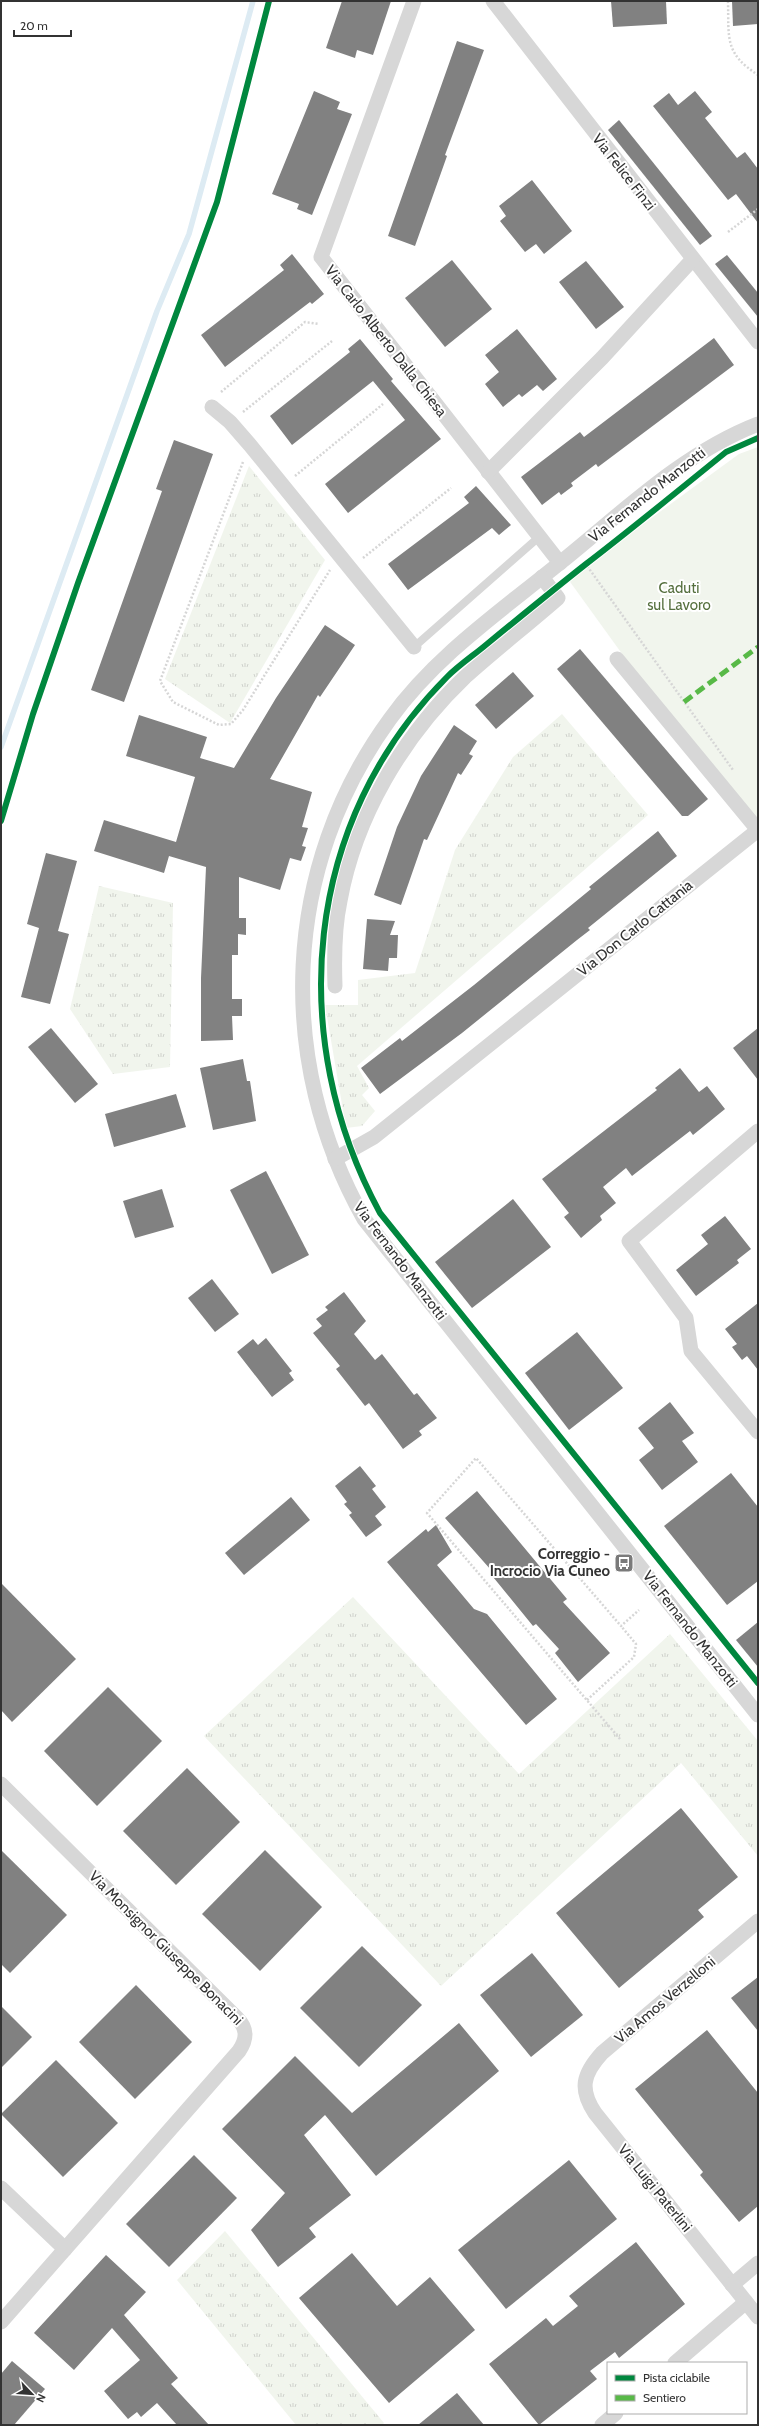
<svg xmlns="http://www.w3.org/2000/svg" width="759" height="2426" viewBox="0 0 759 2426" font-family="Cabin,sans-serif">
  <defs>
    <pattern id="grass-tufts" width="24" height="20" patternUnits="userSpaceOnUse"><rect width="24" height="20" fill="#f1f5ed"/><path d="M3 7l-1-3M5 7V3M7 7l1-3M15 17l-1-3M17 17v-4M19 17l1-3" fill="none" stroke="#cfd2cc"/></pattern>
  </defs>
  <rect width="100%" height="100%" fill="#fff"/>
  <g fill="url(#grass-tufts)">
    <path d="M249,466l76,94 -95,163 -65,-44z"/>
    <path d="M562,714l86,101 -291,251 12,22 -7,7 13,16 -13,15 -16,2 -21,-123h33v-25l57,-7 40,-123 58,-93z"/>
    <path d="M99,886l74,17 -3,164 -57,7 -43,-65z"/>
    <path d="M353,1597l166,177 151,-140 88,107v115l-77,-93 -240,223 -237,-250z"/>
    <path d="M225,2231l159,192 -2,2h-86l-119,-145z"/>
  </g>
  <path fill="#f1f5ed" d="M758,447v395l-190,-263 171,-125z"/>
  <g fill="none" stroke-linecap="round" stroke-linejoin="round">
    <path stroke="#ddebf3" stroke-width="5.5" d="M1,747l156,-436 32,-77 64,-233"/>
  </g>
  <g fill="#818181">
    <path d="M342,1h49l-18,54 -16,-5 -2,8 -29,-10z"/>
    <path d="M611,1h55l1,23 -54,3z"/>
    <path d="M732,1h26v23l-25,2z"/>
    <path d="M457,41l27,9 -39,105 2,1 -32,90 -27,-10z"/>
    <path d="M314,91l26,11 -3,7 15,5 -40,101 -15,-6 2,-5 -27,-10z"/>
    <path d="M695,91l17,21 -7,6 32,40 8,-6 13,17v54l-22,-29 -8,6 -75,-94 16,-13 9,12z"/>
    <path d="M619,120l93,116 -12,9 -92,-115z"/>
    <path d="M532,180l40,51 -28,23 -8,-10 -11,8 -25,-31 6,-5 -7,-10z"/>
    <path d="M292,254l32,40 -12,10 -2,-2 -85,65 -24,-32 83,-65 -4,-5z"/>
    <path d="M727,255l31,38v24l-43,-53z"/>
    <path d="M452,260l40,49 -47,38 -40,-49z"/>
    <path d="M586,261l38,46 -28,22 -37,-47z"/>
    <path d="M517,329l40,50 -14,12 -6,-6 -15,12 -3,-3 -16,13 -18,-23 14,-12 -14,-17z"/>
    <path d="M714,338l20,27 -136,102 -2,-3 -25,19 2,3 -12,9 -2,-3 -17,13 -21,-28 59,-45 4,5z"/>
    <path d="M360,339l33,40 -2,2 50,58 -93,74 -23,-29 80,-64 -9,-11 -23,-28 -81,64 -22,-29 80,-64 -2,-3z"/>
    <path d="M174,440l39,14 -89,248 -33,-12 71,-199 -6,-2z"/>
    <path d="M476,486l35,39 -12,10 -7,-7 -84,62 -20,-26 81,-61 -5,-6z"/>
    <path d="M325,625l30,20 -35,52 -2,-2 -48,84 42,13 -10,35 6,1 -6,18 4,1 -5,14 -11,-3 -10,32 -41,-13v41h7v17l-8,-1v21h-6v44h10v17h-10l1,24 -32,1v-63l5,-111 -37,-11 -5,17 -70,-22 10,-31 72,22 19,-65 -69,-21 13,-41 68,22 -7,21 34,10 42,-70z"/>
    <path d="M580,649l128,150 -20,17h-6l-125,-147z"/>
    <path d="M513,672l21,24 -38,33 -21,-24z"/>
    <path d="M454,725l23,16 -8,13 4,2 -12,19 -3,-2 -31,67 -3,-1 -23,66 -27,-10 23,-68 24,-51z"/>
    <path d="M658,831l19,25 -89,72 2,2 -13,10 -115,93 -82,61 -19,-26 39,-30 2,3 72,-56 117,-96 -2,-2z"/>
    <path d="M46,853l31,8 -19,70 11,3 -19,70 -29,-7 18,-69 -12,-4z"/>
    <path d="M367,919l28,2 -5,14h8l-1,23h-8l-1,13 -25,-2z"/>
    <path d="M51,1028l47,56 -23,19 -47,-56z"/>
    <path d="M758,1028v52l-25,-32z"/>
    <path d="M243,1059l4,22h3l6,40 -43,9 -13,-62z"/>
    <path d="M680,1068l19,24 8,-6 18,23 -32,26 -3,-4 -58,45 -6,-8 -23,19 13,16 -16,13 2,4 -21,18 -17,-21 5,-4 -27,-34 115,-89 -2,-2z"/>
    <path d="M176,1094l10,33 -72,20 -9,-33z"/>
    <path d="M266,1171l43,84 -37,19 -42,-84z"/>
    <path d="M162,1189l12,38 -39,11 -12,-37z"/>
    <path d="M513,1199l38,48 -79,61 -37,-46z"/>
    <path d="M725,1216l26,33 -14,11 2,3 -43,33 -20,-26 32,-26 -7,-9z"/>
    <path d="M212,1279l27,35 -24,18 -27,-34z"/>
    <path d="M344,1292l22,29 -12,13 21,26 7,-6 32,41 3,-2 20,25 -18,13 3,4 -19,14 -34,-46 -4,3 -29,-37 4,-3 -27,-33 9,-7 -6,-7 12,-9 -3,-3z"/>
    <path d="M758,1303v67l-11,-14 -5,4 -10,-13 5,-3 -12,-15z"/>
    <path d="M577,1332l46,56 -54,42 -44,-57z"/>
    <path d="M266,1338l26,33 -3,2 5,7 -22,17 -35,-45 16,-13 5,6z"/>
    <path d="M670,1402l24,31 -12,8 16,21 -36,28 -23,-30 15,-12 -16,-20z"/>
    <path d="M360,1466l16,20 -4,3 14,18 -11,9 7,9 -16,12 -17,-22 3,-2 -8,-9 3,-2 -12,-16z"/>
    <path d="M731,1473l27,34v74l-31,24 -63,-79z"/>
    <path d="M477,1491l90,108 -4,3 47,51 -32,29 -23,-29 4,-4 -23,-25 -3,2 -44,-54 2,-2 -46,-52z"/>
    <path d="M291,1497l19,23 -66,55 -19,-22z"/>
    <path d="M436,1525l16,27 -15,13 37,44 13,5 70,85 -31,26 -139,-163 39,-33 2,3z"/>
    <path d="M1,1583l75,76 -64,63 -11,-12z"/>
    <path d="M758,1622v45l-22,-27z"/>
    <path d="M108,1687l54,54 -65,65 -53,-55z"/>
    <path d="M187,1768l53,54 -64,63 -53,-54z"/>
    <path d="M681,1808l57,69 -40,33 6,7 -85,71 -63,-75z"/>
    <path d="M1,1850l66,65 -57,58 -9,-9z"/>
    <path d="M265,1850l57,57 -62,64 -58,-57z"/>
    <path d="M362,1946l60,59 -63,62 -59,-59z"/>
    <path d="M532,1953l51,62 -52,42 -51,-62z"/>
    <path d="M758,1977v54l-27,-33z"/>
    <path d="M136,1985l56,57 -57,57 -56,-57z"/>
    <path d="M1,2006l31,31 -31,31z"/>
    <path d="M459,2023l40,48 -123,105 -51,-61 -21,20 47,60 -42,33 7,9 -38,30 -27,-37 34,-37 -63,-64 73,-73 57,57z"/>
    <path d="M707,2030l51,63v113l-19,16 -39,-47 3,-3 -68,-83z"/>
    <path d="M56,2060l62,63 -55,54 -62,-63z"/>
    <path d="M194,2155l43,43 -68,69 -43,-43z"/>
    <path d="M569,2160l48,59 -111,90 -48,-59z"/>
    <path d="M636,2242l49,62 -66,54 -4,-6 -25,19 7,8 -58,46 -50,-61 57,-46 7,8 25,-20 -9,-10z"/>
    <path d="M352,2253l45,53 33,-29 45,53 -86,73 -90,-105z"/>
    <path d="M106,2255l40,37 -22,23 54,63 -7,6 38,41h-32l-20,-22 -16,14 -4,-5 -9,7 -24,-28 36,-31 -28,-32 -38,42 -40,-37z"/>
    <path d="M12,2361l33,28 -31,36h-13v-51z"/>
    <path d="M457,2393l27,32h-66z"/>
  </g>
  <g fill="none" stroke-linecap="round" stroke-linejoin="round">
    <g stroke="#d6d6d6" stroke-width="2.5" stroke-dasharray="2 2" stroke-linecap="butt">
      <path d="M728,1c1,37 -4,52 30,74"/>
      <path d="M728,232l30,-23"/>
      <path d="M221,392l84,-70 14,2"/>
      <path d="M243,412l89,-71"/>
      <path d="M243,462l-83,219 13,21 46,23 12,-1 12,-14 87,-140"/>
      <path d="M295,476l88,-72"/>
      <path d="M363,558l88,-70"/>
      <path d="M585,563l148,207"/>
      <path d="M587,1700l47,-43 2,-13 -15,-18"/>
      <path d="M620,1739l-193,-226 49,-55 145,168 18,-16"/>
    </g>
    <path stroke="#d7d7d7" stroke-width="8" d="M414,647l125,-110"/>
    <g stroke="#d7d7d7" stroke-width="15">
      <path d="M414,1l-93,256 239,306"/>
      <path d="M493,1l265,341"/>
      <path d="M212,407l18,15 20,23 164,202"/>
      <path d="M758,424c-75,29 -135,88 -197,138 -60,49 -126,94 -171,157 -108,148 -115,342 -26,500l394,496"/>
      <path d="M488,472l114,-114 90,-98"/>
      <path d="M335,986c-1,-28 -1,-57 5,-85 15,-84 63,-165 125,-224 30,-27 62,-52 93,-79l-16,-21"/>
      <path d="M758,1131l-129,110 57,77 5,33 67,81"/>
      <path d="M335,1159l39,-22 384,-307 -141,-171"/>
      <path d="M1,1784l236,234c11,11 10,21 2,33l-238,271"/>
      <path d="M758,1921l-156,132c-19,21 -23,36 -7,60l163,204"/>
      <path d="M1,2188l64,61"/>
      <path d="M732,2285l26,-22"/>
      <path d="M675,2363l71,-61"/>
      <path d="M602,2425l14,-12"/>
    </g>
    <path stroke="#58b947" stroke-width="5" stroke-dasharray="10 5" stroke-linecap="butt" d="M684,702l74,-55"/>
    <g stroke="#fff" stroke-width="8">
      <g id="cycleway">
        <path d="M758,438l-32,14c-47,38 -93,76 -140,112 -33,26 -66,53 -99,80 -13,11 -28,21 -40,33 -144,144 -162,361 -67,536l378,470"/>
        <path d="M1,821l32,-107 45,-131 139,-381 52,-201"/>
      </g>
    </g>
    <use href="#cycleway" stroke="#00873e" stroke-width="6"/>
  </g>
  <defs>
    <g id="bus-square" transform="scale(1)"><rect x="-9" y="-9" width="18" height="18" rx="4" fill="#7a7a7a" stroke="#fff"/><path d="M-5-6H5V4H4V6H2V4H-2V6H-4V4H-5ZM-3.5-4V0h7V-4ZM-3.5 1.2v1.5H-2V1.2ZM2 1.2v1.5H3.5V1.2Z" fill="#fff"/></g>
  </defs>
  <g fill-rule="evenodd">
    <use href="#bus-square" x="624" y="1563"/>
  </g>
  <g text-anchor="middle" stroke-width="4" stroke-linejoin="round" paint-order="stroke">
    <g font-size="15" fill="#333" stroke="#fff">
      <text transform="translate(624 172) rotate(52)" y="5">Via Felice Finzi</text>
      <text transform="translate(386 341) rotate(52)" y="5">Via Carlo Alberto Dalla Chiesa</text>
      <text transform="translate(647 495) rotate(-38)" y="5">Via Fernando Manzotti</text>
      <text transform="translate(635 928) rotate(-39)" y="5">Via Don Carlo Cattania</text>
      <text transform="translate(400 1261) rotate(53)" y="5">Via Fernando Manzotti</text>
      <text transform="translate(690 1629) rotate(52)" y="5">Via Fernando Manzotti</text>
      <text transform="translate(166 1948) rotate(45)" y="5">Via Monsignor Giuseppe Bonacini</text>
      <text transform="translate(665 2000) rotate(-40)" y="5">Via Amos Verzelloni</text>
      <text transform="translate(655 2188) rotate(51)" y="5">Via Luigi Paterlini</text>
    </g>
    <g font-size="15" fill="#56703f" stroke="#fff">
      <text x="679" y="593">Caduti<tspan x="679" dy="17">sul Lavoro</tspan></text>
    </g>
    <g font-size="15" font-weight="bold" fill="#333" stroke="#fff" text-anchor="end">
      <text x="610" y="1559">Correggio -<tspan x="610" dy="17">Incrocio Via Cuneo</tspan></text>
    </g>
  </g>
  <rect width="759" height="2426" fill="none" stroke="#333333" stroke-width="4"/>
  <rect x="607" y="2362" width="140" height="52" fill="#ffffff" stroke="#adadad"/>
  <rect x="615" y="2375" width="20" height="6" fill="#00873e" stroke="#adadad"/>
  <text x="643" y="2382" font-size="12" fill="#333333">Pista ciclabile</text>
  <rect x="615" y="2395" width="20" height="6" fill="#58b947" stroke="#adadad"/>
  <text x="643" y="2402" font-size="12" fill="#333333">Sentiero</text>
  <g transform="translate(32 2394) rotate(115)" stroke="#ffffff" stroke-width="3" paint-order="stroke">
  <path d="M0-3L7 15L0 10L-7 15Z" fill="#333333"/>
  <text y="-6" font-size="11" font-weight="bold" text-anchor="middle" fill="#333333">N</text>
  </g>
  <path d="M14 30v6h57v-6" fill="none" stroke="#333333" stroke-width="2"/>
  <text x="20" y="30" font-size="12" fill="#333333" stroke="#ffffff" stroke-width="3" paint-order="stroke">20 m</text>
</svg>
